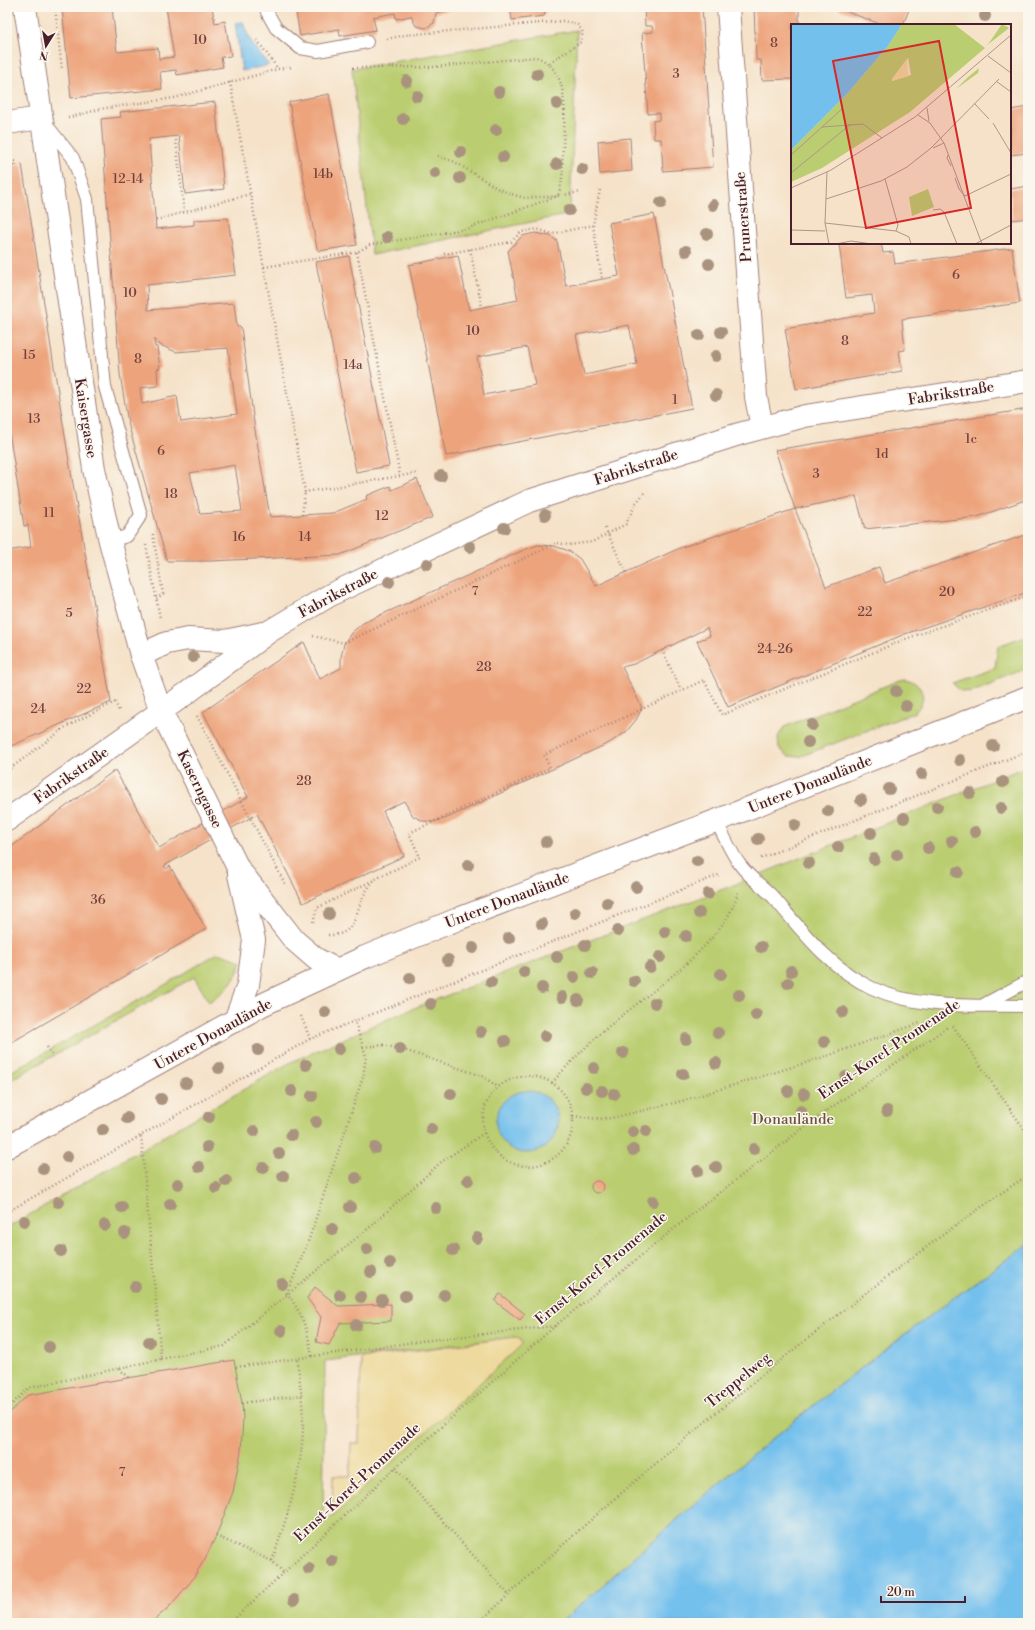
<svg xmlns="http://www.w3.org/2000/svg" width="1035" height="1630" viewBox="0 0 1035 1630" font-family="'Libre Bodoni',serif">
  <rect width="100%" height="100%" fill="#fbf7ec"/>
  <filter id="ink" filterUnits="userSpaceOnUse"><feTurbulence type="fractalNoise" baseFrequency=".025" numOctaves="2"/><feDisplacementMap in="SourceGraphic" scale="8" xChannelSelector="R" yChannelSelector="G"/><feConvolveMatrix kernelMatrix="1 2 1 2 8 2 1 2 1" color-interpolation-filters="sRGB"/></filter>
  <filter id="wash" filterUnits="userSpaceOnUse"><feTurbulence type="fractalNoise" baseFrequency=".012" numOctaves="4" result="noise"/><feDisplacementMap in="SourceGraphic" scale="16" xChannelSelector="R" yChannelSelector="G"/><feGaussianBlur stdDeviation="0.9" result="paint"/><feColorMatrix in="noise" values="0 0 0 0 0 0 0 0 0 0 0 0 0 0 0 0 0 1.4 0 .05"/><feComposite in="paint" operator="in"/></filter>
  <g filter="url(#wash)">
    <rect width="100%" height="100%" fill="#f5e2c9"/>
    <g fill="#bacd70" stroke="#82764e" fill-rule="evenodd">
      <path d="M577,30l-7,184 -198,41 -20,-186z"/>
      <path d="M1028,635v34l-58,23 -9,-1 -9,-8 43,-15 3,-22z"/>
      <path d="M906,679c18,5 23,23 7,34l-114,44 -11,-1 -9,-8 -1,-11 6,-10 116,-47z"/>
      <path d="M1028,766v478c-104,75 -208,153 -306,237 -55,46 -108,95 -162,142h-553v-395l282,-165 115,-51 322,-124zM515,1337l7,7 -8,8 -191,172 2,-163z"/>
      <path d="M218,953l24,8c-6,19 -16,30 -33,41l-15,-25 -187,105v-8l146,-82z"/>
    </g>
    <path fill="#eeda9e" stroke="#9c7c64" d="M515,1337l5,1 2,6 -8,8 -182,165 1,-41h17l1,-33h8l2,-85z"/>
    <g fill="#73c0ed" stroke="#5e708c">
      <path d="M243,22c5,17 14,30 26,43l-27,6 -7,-48z"/>
      <circle cx="527" cy="1122" r="31"/>
      <path d="M1028,1244v379h-468c54,-47 107,-96 162,-142 98,-84 202,-162 306,-237z"/>
    </g>
    <g id="blocks">
      <g fill="#eda47d" fill-rule="evenodd">
        <path d="M62,7h50l5,45 41,-4 1,11 15,-2 -8,-50h46l3,16 10,-2 6,35 -10,1 2,10 -46,8 -1,-5 -16,2 2,17 -91,9z"/>
        <path d="M295,7h158v2l-17,4 -2,10 -8,5 -10,-2 -5,-10 -15,3 -1,-6 -22,4 3,13 -36,6 -1,-7 -39,7z"/>
        <path d="M510,7h36l-2,9 -32,4z"/>
        <path d="M644,7h58l11,160 -50,4 -2,-32h-7l-1,-18 6,-1v-7l-11,1 -6,-81 11,-1 -1,-6h-7z"/>
        <path d="M754,7h45v18h-7v54l-30,1 -1,-20h-5z"/>
        <path d="M834,7h76l-7,18h-20z"/>
        <path d="M329,94l28,151 -38,6 -2,-3 -28,-146z"/>
        <path d="M215,102l9,87 -39,5 -6,-58 -30,3 7,90 38,-4v-5l34,-2 8,57 -89,10 1,25 86,-7 3,24h4l14,103 15,87 63,-4 34,-14 -1,-3 24,-10 2,4 25,-11 16,38 -93,38 -129,6h-44l-39,-138 -8,-49 -19,-255 20,-2 -1,-5zM154,339l6,6 16,7 52,-4 9,66 -56,8 -4,-26 -35,8 -2,-16 18,-2 -1,-17 3,-1 -3,-21h-2zM235,465l7,46 -42,3 -10,-41z"/>
        <path d="M1028,107v46l-18,2v-45z"/>
        <path d="M630,138l2,33 -32,3 -2,-33z"/>
        <path d="M22,164l46,291 43,247 -100,44 -4,-5v-190l24,-4 -3,-22 -4,1 -17,-107v-252z"/>
        <path d="M1028,186v32l-16,2 -2,-31z"/>
        <path d="M654,214l38,194 -246,48 -37,-191 49,-10 11,55 49,-10 -10,-49 14,-15 13,-3 15,3 7,5 9,45 53,-10 -10,-53zM629,325l8,39 -53,11 -8,-40zM527,347l8,38 -51,10 -7,-38z"/>
        <path d="M839,243h42l2,10 10,-1 2,12 117,-16 8,55 -118,16 3,31 -6,1 3,20 -106,18 -11,-60 89,-16 -2,-18 -26,3z"/>
        <path d="M349,256l40,210 -33,6 -40,-210z"/>
        <path d="M1028,409v90l-51,18 -112,12 -9,-33 -61,13 -20,-59z"/>
        <path d="M795,509l31,78 53,-20 6,16 143,-49v58l-123,42 -177,73 -31,-66 13,-5 -3,-8 -73,36 -12,3 20,41 -6,12 -10,12 -17,11 -162,75 -14,4 -10,-1 -10,-5 -9,-15 -21,10 21,45 -101,47 -46,-89 -93,52 2,3 4,-3 36,63 -199,116v-195l108,-80 44,78 89,-51 -45,-85 101,-70 16,37 21,-11v-11l3,-13 7,-11 12,-10 163,-74 12,-4 16,1 15,5 11,8 16,27 86,-39z"/>
        <circle cx="597" cy="1187" r="6"/>
        <path d="M315,1287l23,19 53,-2v17l-51,2 -11,22 -13,-3 5,-25 -14,-19z"/>
        <path d="M500,1294l25,20 -5,6 -25,-19z"/>
        <path d="M234,1360l8,43 1,15 -2,33 -8,41 -17,44 -10,21 -14,23 -23,27 -18,16h-144v-208l21,-20z"/>
      </g>
    </g>
  </g>
  <g filter="url(#ink)">
    <use href="#blocks" fill-opacity="0" stroke="#a0807a" stroke-width="1"/>
    <g fill="none" stroke-linecap="round" stroke-linejoin="round">
      <g stroke="#a0807a" stroke-width="14">
        <g id="service">
          <path d="M266,7l1,5 9,16 24,20 18,3 49,-9"/>
          <path d="M45,123l28,35 14,41 18,188 36,128 -14,21 -17,5"/>
          <path d="M716,821c8,14 15,33 25,45 9,12 23,21 33,32 28,33 57,71 98,90 47,22 105,17 156,18"/>
          <path d="M985,1004l43,-23"/>
        </g>
      </g>
      <g stroke="#a0807a" stroke-width="24">
        <g id="minor">
          <path d="M728,7l28,390 6,30"/>
          <path d="M7,123l34,-5"/>
          <path d="M141,655l26,-12 21,-4 37,2 38,-8"/>
          <path d="M7,820l180,-127 83,-62 62,-37 197,-93 210,-67 66,-18 223,-35"/>
        </g>
      </g>
      <g stroke="#a0807a" stroke-width="24">
        <g id="secondary">
          <path d="M25,7l69,462 16,72 31,114 20,56 77,157 56,72 22,19 21,11"/>
          <path d="M235,1021l13,-36 6,-45 -15,-65"/>
        </g>
      </g>
      <g stroke="#a0807a" stroke-width="24">
        <path id="primary" d="M7,1147l257,-143 101,-47 93,-38 281,-107 289,-115"/>
      </g>
      <g stroke="#a0807a" stroke-width="2.5" stroke-dasharray="1 3" stroke-linecap="butt">
        <path d="M55,7l7,63"/>
        <path d="M387,39l18,-4 158,-14 14,3 6,8 -2,10 -32,21"/>
        <path d="M257,40l21,29"/>
        <path d="M353,68l81,-1 102,-10c36,12 28,62 27,90 -1,17 1,32 -5,49l-33,2 -14,-4 -14,-6 -42,-26 -17,-6"/>
        <path d="M230,82l75,410 113,-19"/>
        <path d="M68,118l32,-9 74,-11 104,-29 14,-2"/>
        <path d="M176,140l8,72"/>
        <path d="M7,162l10,-1"/>
        <path d="M600,190l-7,35 9,54"/>
        <path d="M156,220l94,-26"/>
        <path d="M470,249l12,58"/>
        <path d="M357,252l43,224"/>
        <path d="M444,254l67,-12 10,-10 16,-3 15,5 41,-9"/>
        <path d="M264,267l93,-15 13,-7 96,-16 92,-33 23,-4"/>
        <path d="M302,515l3,-23"/>
        <path d="M605,528l21,44"/>
        <path d="M153,534l10,60 -7,5"/>
        <path d="M146,545l14,73"/>
        <path d="M305,557l1,3"/>
        <path d="M313,636l31,7 213,-100 12,2 23,-3 34,-18 10,-21 9,-11"/>
        <path d="M662,650l19,40"/>
        <path d="M115,702l4,9"/>
        <path d="M197,716l88,168"/>
        <path d="M7,771l60,-45 48,-24"/>
        <path d="M761,858l267,-107"/>
        <path d="M313,922l4,-14 103,-51 -11,-24 141,-65 -6,-13 160,-75 18,35 186,-77 120,-42"/>
        <path d="M328,935c29,1 26,-21 36,-40 3,-6 7,-11 11,-16"/>
        <path d="M301,1016l9,23"/>
        <path d="M953,1026l75,109"/>
        <path d="M47,1047l6,10"/>
        <path d="M363,1047l20,-2 18,4 81,27 16,11"/>
        <circle cx="528" cy="1121" r="45"/>
        <path d="M552,1083c19,-22 39,-42 61,-60 39,-33 113,-80 125,-131"/>
        <path d="M573,1116l26,3 13,-1 70,-17 136,-42 102,-36"/>
        <path d="M7,1212l303,-173 411,-165"/>
        <path d="M312,1356c-5,-28 -9,-40 -25,-63l21,-51 55,-165 3,-21 -11,-34"/>
        <path d="M161,1359l63,-13 146,-119 70,-64 44,-30"/>
        <path d="M236,1367l186,-26 133,-15"/>
        <path d="M119,1369l11,9"/>
        <path d="M242,1403l60,-8"/>
        <path d="M7,1409l22,-21 132,-29 -20,-224"/>
        <path d="M395,1468l114,127"/>
        <path d="M216,1536l56,25"/>
        <path d="M283,1572l-11,-11c15,-44 30,-88 31,-134 0,-23 -3,-45 -6,-68"/>
        <path d="M230,1623l165,-155 160,-142 142,-116 118,-91 134,-93"/>
        <path d="M479,1623c103,-99 212,-191 323,-280 74,-58 148,-116 226,-168"/>
      </g>
      <use href="#service" stroke="#fff" stroke-width="12"/>
      <use href="#minor" stroke="#fff" stroke-width="22"/>
      <use href="#secondary" stroke="#fff" stroke-width="22"/>
      <use href="#primary" stroke="#fff" stroke-width="22"/>
    </g>
    <g fill="#aa937e">
      <circle cx="985" cy="16" r="6"/>
      <circle cx="537" cy="74" r="6"/>
      <circle cx="407" cy="81" r="6"/>
      <circle cx="499" cy="92" r="6"/>
      <circle cx="417" cy="96" r="6"/>
      <circle cx="557" cy="104" r="6"/>
      <circle cx="403" cy="119" r="6"/>
      <circle cx="496" cy="130" r="6"/>
      <circle cx="461" cy="152" r="6"/>
      <circle cx="503" cy="157" r="6"/>
      <circle cx="557" cy="164" r="6"/>
      <circle cx="582" cy="169" r="6"/>
      <circle cx="435" cy="173" r="6"/>
      <circle cx="460" cy="178" r="6"/>
      <circle cx="661" cy="203" r="6"/>
      <circle cx="713" cy="205" r="6"/>
      <circle cx="569" cy="210" r="6"/>
      <circle cx="707" cy="234" r="6"/>
      <circle cx="387" cy="237" r="6"/>
      <circle cx="686" cy="251" r="6"/>
      <circle cx="709" cy="264" r="6"/>
      <circle cx="721" cy="332" r="6"/>
      <circle cx="699" cy="335" r="6"/>
      <circle cx="716" cy="356" r="6"/>
      <circle cx="716" cy="395" r="6"/>
      <circle cx="441" cy="476" r="6"/>
      <circle cx="545" cy="515" r="6"/>
      <circle cx="504" cy="528" r="6"/>
      <circle cx="470" cy="547" r="6"/>
      <circle cx="427" cy="564" r="6"/>
      <circle cx="389" cy="582" r="6"/>
      <circle cx="193" cy="657" r="6"/>
      <circle cx="896" cy="691" r="6"/>
      <circle cx="906" cy="706" r="6"/>
      <circle cx="812" cy="725" r="6"/>
      <circle cx="808" cy="742" r="6"/>
      <circle cx="993" cy="746" r="6"/>
      <circle cx="960" cy="760" r="6"/>
      <circle cx="922" cy="774" r="6"/>
      <circle cx="1003" cy="782" r="6"/>
      <circle cx="889" cy="789" r="6"/>
      <circle cx="970" cy="793" r="6"/>
      <circle cx="861" cy="800" r="6"/>
      <circle cx="937" cy="807" r="6"/>
      <circle cx="1001" cy="808" r="6"/>
      <circle cx="828" cy="811" r="6"/>
      <circle cx="904" cy="818" r="6"/>
      <circle cx="795" cy="825" r="6"/>
      <circle cx="975" cy="832" r="6"/>
      <circle cx="871" cy="833" r="6"/>
      <circle cx="758" cy="839" r="6"/>
      <circle cx="952" cy="841" r="6"/>
      <circle cx="546" cy="842" r="6"/>
      <circle cx="838" cy="847" r="6"/>
      <circle cx="928" cy="848" r="6"/>
      <circle cx="897" cy="855" r="6"/>
      <circle cx="874" cy="859" r="6"/>
      <circle cx="697" cy="861" r="6"/>
      <circle cx="809" cy="863" r="6"/>
      <circle cx="468" cy="865" r="6"/>
      <circle cx="958" cy="872" r="6"/>
      <circle cx="636" cy="887" r="6"/>
      <circle cx="708" cy="894" r="6"/>
      <circle cx="607" cy="903" r="6"/>
      <circle cx="575" cy="913" r="6"/>
      <circle cx="699" cy="913" r="6"/>
      <circle cx="329" cy="914" r="6"/>
      <circle cx="542" cy="924" r="6"/>
      <circle cx="618" cy="931" r="6"/>
      <circle cx="665" cy="932" r="6"/>
      <circle cx="686" cy="936" r="6"/>
      <circle cx="509" cy="938" r="6"/>
      <circle cx="585" cy="945" r="6"/>
      <circle cx="761" cy="947" r="6"/>
      <circle cx="473" cy="948" r="6"/>
      <circle cx="557" cy="957" r="6"/>
      <circle cx="660" cy="957" r="6"/>
      <circle cx="448" cy="960" r="6"/>
      <circle cx="650" cy="967" r="6"/>
      <circle cx="791" cy="971" r="6"/>
      <circle cx="524" cy="972" r="6"/>
      <circle cx="592" cy="973" r="6"/>
      <circle cx="721" cy="974" r="6"/>
      <circle cx="574" cy="977" r="6"/>
      <circle cx="410" cy="978" r="6"/>
      <circle cx="634" cy="981" r="6"/>
      <circle cx="491" cy="982" r="6"/>
      <circle cx="788" cy="983" r="6"/>
      <circle cx="542" cy="988" r="6"/>
      <circle cx="739" cy="995" r="6"/>
      <circle cx="562" cy="997" r="6"/>
      <circle cx="578" cy="1000" r="6"/>
      <circle cx="655" cy="1003" r="6"/>
      <circle cx="431" cy="1004" r="6"/>
      <circle cx="325" cy="1012" r="6"/>
      <circle cx="843" cy="1012" r="6"/>
      <circle cx="756" cy="1015" r="6"/>
      <circle cx="481" cy="1032" r="6"/>
      <circle cx="718" cy="1033" r="6"/>
      <circle cx="545" cy="1036" r="6"/>
      <circle cx="686" cy="1039" r="6"/>
      <circle cx="505" cy="1041" r="6"/>
      <circle cx="824" cy="1042" r="6"/>
      <circle cx="339" cy="1049" r="6"/>
      <circle cx="400" cy="1049" r="6"/>
      <circle cx="258" cy="1050" r="6"/>
      <circle cx="623" cy="1053" r="6"/>
      <circle cx="716" cy="1063" r="6"/>
      <circle cx="306" cy="1065" r="6"/>
      <circle cx="219" cy="1068" r="6"/>
      <circle cx="594" cy="1068" r="6"/>
      <circle cx="683" cy="1074" r="6"/>
      <circle cx="846" cy="1077" r="6"/>
      <circle cx="186" cy="1083" r="6"/>
      <circle cx="586" cy="1088" r="6"/>
      <circle cx="292" cy="1091" r="6"/>
      <circle cx="602" cy="1091" r="6"/>
      <circle cx="788" cy="1091" r="6"/>
      <circle cx="451" cy="1094" r="6"/>
      <circle cx="614" cy="1094" r="6"/>
      <circle cx="804" cy="1094" r="6"/>
      <circle cx="312" cy="1096" r="6"/>
      <circle cx="161" cy="1099" r="6"/>
      <circle cx="801" cy="1111" r="6"/>
      <circle cx="887" cy="1111" r="6"/>
      <circle cx="209" cy="1117" r="6"/>
      <circle cx="127" cy="1118" r="6"/>
      <circle cx="316" cy="1122" r="6"/>
      <circle cx="431" cy="1129" r="6"/>
      <circle cx="103" cy="1130" r="6"/>
      <circle cx="254" cy="1131" r="6"/>
      <circle cx="646" cy="1131" r="6"/>
      <circle cx="633" cy="1132" r="6"/>
      <circle cx="291" cy="1135" r="6"/>
      <circle cx="207" cy="1147" r="6"/>
      <circle cx="375" cy="1148" r="6"/>
      <circle cx="754" cy="1149" r="6"/>
      <circle cx="633" cy="1150" r="6"/>
      <circle cx="279" cy="1153" r="6"/>
      <circle cx="67" cy="1157" r="6"/>
      <circle cx="199" cy="1167" r="6"/>
      <circle cx="716" cy="1167" r="6"/>
      <circle cx="263" cy="1168" r="6"/>
      <circle cx="43" cy="1169" r="6"/>
      <circle cx="698" cy="1171" r="6"/>
      <circle cx="283" cy="1176" r="6"/>
      <circle cx="356" cy="1178" r="6"/>
      <circle cx="468" cy="1180" r="6"/>
      <circle cx="226" cy="1181" r="6"/>
      <circle cx="178" cy="1184" r="6"/>
      <circle cx="216" cy="1188" r="6"/>
      <circle cx="653" cy="1201" r="6"/>
      <circle cx="58" cy="1202" r="6"/>
      <circle cx="170" cy="1204" r="6"/>
      <circle cx="122" cy="1207" r="6"/>
      <circle cx="350" cy="1207" r="6"/>
      <circle cx="436" cy="1208" r="6"/>
      <circle cx="24" cy="1221" r="6"/>
      <circle cx="105" cy="1225" r="6"/>
      <circle cx="332" cy="1229" r="6"/>
      <circle cx="125" cy="1233" r="6"/>
      <circle cx="477" cy="1238" r="6"/>
      <circle cx="367" cy="1249" r="6"/>
      <circle cx="453" cy="1250" r="6"/>
      <circle cx="61" cy="1251" r="6"/>
      <circle cx="390" cy="1263" r="6"/>
      <circle cx="371" cy="1272" r="6"/>
      <circle cx="282" cy="1284" r="6"/>
      <circle cx="135" cy="1287" r="6"/>
      <circle cx="340" cy="1295" r="6"/>
      <circle cx="444" cy="1295" r="6"/>
      <circle cx="405" cy="1296" r="6"/>
      <circle cx="361" cy="1297" r="6"/>
      <circle cx="382" cy="1300" r="6"/>
      <circle cx="356" cy="1325" r="6"/>
      <circle cx="281" cy="1331" r="6"/>
      <circle cx="149" cy="1342" r="6"/>
      <circle cx="49" cy="1347" r="6"/>
      <circle cx="332" cy="1561" r="6"/>
      <circle cx="309" cy="1569" r="6"/>
      <circle cx="294" cy="1600" r="6"/>
    </g>
  </g>
  <g text-anchor="middle" stroke-width="3" stroke-linejoin="round" paint-order="stroke">
    <g font-size="13" fill="#734040">
      <text x="200" y="44">10</text>
      <text x="774" y="47">8</text>
      <text x="676" y="78">3</text>
      <text x="323" y="178">14b</text>
      <text x="128" y="183">12-14</text>
      <text x="956" y="279">6</text>
      <text x="130" y="297">10</text>
      <text x="473" y="335">10</text>
      <text x="845" y="345">8</text>
      <text x="29" y="359">15</text>
      <text x="138" y="363">8</text>
      <text x="353" y="369">14a</text>
      <text x="675" y="404">1</text>
      <text x="34" y="423">13</text>
      <text x="971" y="443">1c</text>
      <text x="161" y="455">6</text>
      <text x="882" y="458">1d</text>
      <text x="816" y="478">3</text>
      <text x="171" y="498">18</text>
      <text x="49" y="517">11</text>
      <text x="382" y="520">12</text>
      <text x="239" y="541">16</text>
      <text x="305" y="541">14</text>
      <text x="475" y="595">7</text>
      <text x="947" y="596">20</text>
      <text x="865" y="616">22</text>
      <text x="69" y="617">5</text>
      <text x="775" y="653">24-26</text>
      <text x="484" y="671">28</text>
      <text x="84" y="693">22</text>
      <text x="38" y="713">24</text>
      <text x="304" y="785">28</text>
      <text x="98" y="904">36</text>
      <text x="122" y="1476">7</text>
    </g>
    <g font-size="15" fill="#4a1f2b" stroke="#fbf7ec">
      <text transform="translate(743 217) rotate(-94)" y="5">Prunerstraße</text>
      <text transform="translate(951 393) rotate(-9)" y="5">Fabrikstraße</text>
      <text transform="translate(86 418) rotate(81)" y="5">Kaisergasse</text>
      <text transform="translate(636 467) rotate(-18)" y="5">Fabrikstraße</text>
      <text transform="translate(338 593) rotate(-28)" y="5">Fabrikstraße</text>
      <text transform="translate(71 775) rotate(-35)" y="5">Fabrikstraße</text>
      <text transform="translate(810 784) rotate(-22)" y="5">Untere Donaulände</text>
      <text transform="translate(200 789) rotate(64)" y="5">Kaserngasse</text>
      <text transform="translate(507 900) rotate(-21)" y="5">Untere Donaulände</text>
      <text transform="translate(213 1034) rotate(-29)" y="5">Untere Donaulände</text>
      <text transform="translate(889 1049) rotate(-34)" y="5">Ernst-Koref-Promenade</text>
      <text transform="translate(601 1268) rotate(-40)" y="5">Ernst-Koref-Promenade</text>
      <text transform="translate(738 1380) rotate(-39)" y="5">Treppelweg</text>
      <text transform="translate(357 1482) rotate(-43)" y="5">Ernst-Koref-Promenade</text>
    </g>
    <g font-size="15" fill="#6c5340" stroke="#fbf7ec">
      <text x="793" y="1124">Donaulände</text>
    </g>
  </g>
  <g transform="translate(791 24)">
    <rect width="220" height="220" fill="#f5e2c9"/>
    <path d="M111,0h52l31,24 -75,64 -88,56 -31,14v-32l56,-56 41,-48zM117,34l3,17 -19,6v-2zM211,0l7,4 -23,18 3,-3zM188,44l-1,5 -22,16 11,-11zM137,165l6,18 -22,9 -3,-19z" fill="#bacd70" fill-rule="evenodd"/>
    <path d="M116,35l1,17 -16,5v-2z" fill="#eeda9e"/>
    <path d="M0,0h111l-14,22 -41,48 -56,56z" fill="#73c0ed"/>
    <path fill="none" stroke="#73c0ed" stroke-width="2" d="M0,60l60,-60"/>
    <path fill="none" stroke="#b1948a" stroke-width="1" d="M197,32l23,17M205,57l15,11M183,79l15,16M136,84l2,13M127,91l12,8 14,20 38,101M202,99l18,30M31,103l41,-3 19,14M142,124l11,-5M0,131l51,-46M157,131l-1,3 4,8M36,148l-2,51 4,21M0,149l60,-49M164,154l4,11 6,7 46,-22M94,155l13,46 -2,6 13,6 2,7M0,164l40,-18 84,-53 96,-82M35,175l55,-18 26,-14 24,-19 68,-69M142,186l7,-1 4,3 13,32M34,199l71,8M0,206l34,1M45,220l15,-3 21,3M184,220l36,-19"/>
    <path fill="#d62828" fill-opacity="0.15" stroke="#d62828" stroke-width="2" d="M148,17l32,167 -105,20 -33,-167z"/>
    <rect width="220" height="220" fill="none" stroke="#4a1f2b" stroke-width="2"/>
  </g>
  <rect width="1035" height="1630" fill="none" stroke="#fbf7ec" stroke-width="24"/>
  <g transform="translate(46 46) rotate(191)" stroke="#fbf7ec" stroke-width="3" paint-order="stroke">
  <path d="M0-3L7 15L0 10L-7 15Z" fill="#4a1f2b"/>
  <text y="-6" font-size="11" font-weight="bold" text-anchor="middle" fill="#4a1f2b">N</text>
  </g>
  <path d="M881 1596v6h84v-6" fill="none" stroke="#4a1f2b" stroke-width="2"/>
  <text x="887" y="1596" font-size="12" fill="#4a1f2b" stroke="#fbf7ec" stroke-width="3" paint-order="stroke">20 m</text>
</svg>
